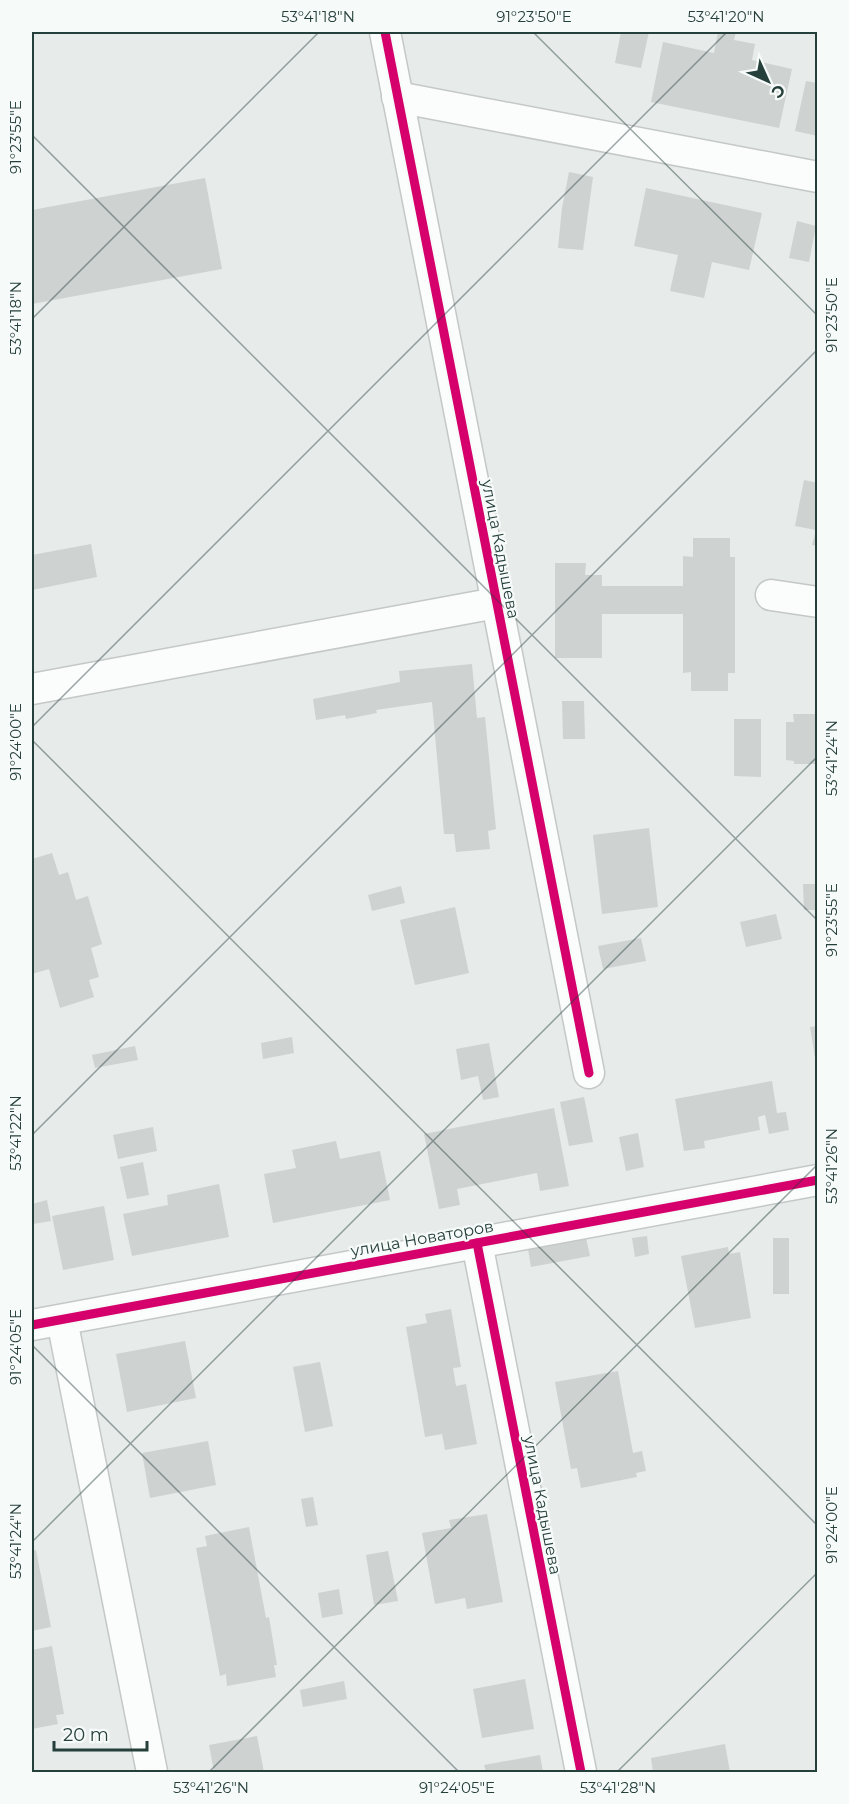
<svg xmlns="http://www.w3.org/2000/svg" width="849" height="1804" viewBox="0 0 849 1804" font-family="Montserrat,sans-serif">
  <rect width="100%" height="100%" fill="#e7ebea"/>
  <g fill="#ced2d1">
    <path d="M621,32h28l-8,36 -26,-5z"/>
    <path d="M718,32h18l-2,8 21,4 -3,16 40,9 -13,59 -128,-26 12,-60 51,11z"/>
    <path d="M806,81l12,2v53l-23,-5z"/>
    <path d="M569,172l24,5 -10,73 -25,-2 4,-40z"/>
    <path d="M205,178l17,91 -190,35v-94z"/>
    <path d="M646,188l116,25 -13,57 -37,-8 -8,36 -34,-7 8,-36 -44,-9z"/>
    <path d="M797,221l19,5 -7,36 -20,-4z"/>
    <path d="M804,480l14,3v63l-6,-1 4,-15 -21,-4z"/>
    <path d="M693,538h37v19h5v116h-7v18h-37v-19l-8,1v-59h-81v44h-47v-95h31l-1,12h17v11h81v-30l10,1z"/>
    <path d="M91,544l6,33 -65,13v-35z"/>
    <path d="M472,664l5,54 8,-1 11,112 -8,2 2,18 -34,3 -2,-18h-10l-12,-132 -56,8 1,3 -31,6 -1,-4 -29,5 -3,-21 87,-17 -1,-11z"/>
    <path d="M562,701h22l1,38h-22z"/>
    <path d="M793,714h25v50h-24v-3l-8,-1v-38h8z"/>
    <path d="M734,719h27v58l-27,-1z"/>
    <path d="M649,828l9,79 -56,7 -9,-79z"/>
    <path d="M52,853l7,22 9,-3 8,28 12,-4 14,48 -11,4 8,29 -10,3 5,17 -34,11 -11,-39 -17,5v-115z"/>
    <path d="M803,884h15v26h-14z"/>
    <path d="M401,886l4,17 -33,8 -4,-16z"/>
    <path d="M455,907l14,66 -54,12 -15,-65z"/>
    <path d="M776,914l6,25 -36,8 -6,-25z"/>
    <path d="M641,938l5,23 -43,8 -5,-23z"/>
    <path d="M818,1026v38h-2l-6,-37z"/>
    <path d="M292,1037l2,16 -31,6 -2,-16z"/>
    <path d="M489,1043l10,54 -16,3 -5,-24 -17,4 -5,-31z"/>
    <path d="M135,1046l3,14 -43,8 -3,-13z"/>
    <path d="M772,1081l5,32 9,-1 3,18 -20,4 -4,-19 -7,2 2,13 -56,11 1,7 -21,3 -9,-52z"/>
    <path d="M584,1097l9,45 -24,4 -9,-44z"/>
    <path d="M554,1108l15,78 -29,5 -3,-18 -80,16 3,16 -21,4 -15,-75z"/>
    <path d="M153,1127l4,24 -39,8 -5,-24z"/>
    <path d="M638,1133l6,34 -18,4 -7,-34z"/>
    <path d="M336,1141l4,18 40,-8 10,49 -117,23 -9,-49 32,-6 -4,-18z"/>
    <path d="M143,1162l6,33 -22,4 -7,-32z"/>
    <path d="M219,1184l10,53 -97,19 -9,-42 45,-9 -1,-10z"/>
    <path d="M47,1200l4,21 -18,3 -1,-20z"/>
    <path d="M104,1206l10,54 -51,10 -11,-54z"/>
    <path d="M647,1236l2,18 -14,3 -3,-19z"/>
    <path d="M586,1238l4,18 -59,11 -3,-18z"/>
    <rect x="773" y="1238" width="16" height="56"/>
    <path d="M728,1247l1,7 11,-2 11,66 -56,10 -14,-72z"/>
    <path d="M451,1309l10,58 -8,1 3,18 10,-2 11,60 -32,6 -3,-16 -17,3 -19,-110 21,-4 -2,-9z"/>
    <path d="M185,1341l11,57 -69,14 -11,-58z"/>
    <path d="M320,1362l13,64 -28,6 -12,-65z"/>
    <path d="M618,1371l15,82 9,-2 4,20 -10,2 1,4 -56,11 -4,-20 -6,1 -16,-87z"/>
    <path d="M208,1441l8,44 -66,13 -8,-45z"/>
    <path d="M313,1497l5,28 -12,2 -5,-28z"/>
    <path d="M487,1514l16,88 -36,7 -2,-11 -30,6 -13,-71 29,-5 -2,-8z"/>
    <path d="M249,1527l17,91 3,-1 8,48h-3l2,12 -49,9 -1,-12 -6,2 -24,-128 11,-2 -2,-10z"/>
    <path d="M36,1550l15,77 -19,4v-80z"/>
    <path d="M388,1551l10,50 -24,4 -8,-50z"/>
    <path d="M339,1589l4,25 -21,4 -4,-25z"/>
    <path d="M52,1646l12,68 -8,1 2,9 -26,5v-79z"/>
    <path d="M525,1679l9,50 -52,9 -9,-49z"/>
    <path d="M344,1681l3,18 -44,8 -3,-17z"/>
    <path d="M257,1736l7,36h-50l-5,-27z"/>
    <path d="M725,1744l5,28h-77l-2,-14z"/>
    <path d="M540,1755l3,17h-57l-2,-7z"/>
  </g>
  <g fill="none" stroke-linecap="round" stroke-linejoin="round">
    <g stroke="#c4c8c7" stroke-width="33">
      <g id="minor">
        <path d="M385,32l204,1041"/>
        <path d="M397,97l421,80"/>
        <path d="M771,595l47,7"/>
        <path d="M32,689l464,-86"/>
        <path d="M477,1243l104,529"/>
        <path d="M62,1320l90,452"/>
        <path d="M32,1325l786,-145"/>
      </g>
    </g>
    <use href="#minor" stroke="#fbfcfc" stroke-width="30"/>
    <g stroke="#f6faf8" stroke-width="13">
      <g id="cycleway">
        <path d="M385,32l204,1041"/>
        <path d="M477,1243l104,529"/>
        <path d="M32,1325l786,-145"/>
      </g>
    </g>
    <use href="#cycleway" stroke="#d6006c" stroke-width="9"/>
  </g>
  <path fill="none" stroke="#253f3b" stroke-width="1.5" stroke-opacity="0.45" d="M533,32l285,284M32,135l786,786M32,319l287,-287M32,727l695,-695M32,740l786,786M32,1135l786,-786M32,1345l427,427M32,1542l786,-786M209,1772l609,-608M617,1772l201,-200"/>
  <g text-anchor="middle" stroke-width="4.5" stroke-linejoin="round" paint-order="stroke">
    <g font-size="16" fill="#253f3b" stroke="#f6faf8">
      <text transform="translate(501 549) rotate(79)" y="6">улица Кадышева</text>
      <text transform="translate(422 1238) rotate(-10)" y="6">улица Новаторов</text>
      <text transform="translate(543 1505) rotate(79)" y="6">улица Кадышева</text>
    </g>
  </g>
  <rect width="849" height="1804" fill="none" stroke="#f6faf8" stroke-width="66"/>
  <g transform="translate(768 81) rotate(135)" stroke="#f6faf8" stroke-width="4.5" paint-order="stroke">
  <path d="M0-4.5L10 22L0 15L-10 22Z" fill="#253f3b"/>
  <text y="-9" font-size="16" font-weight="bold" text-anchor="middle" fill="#253f3b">С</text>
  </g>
  <path d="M54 1741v9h93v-9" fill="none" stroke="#253f3b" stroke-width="3"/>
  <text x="63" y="1741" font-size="18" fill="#253f3b" stroke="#f6faf8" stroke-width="4.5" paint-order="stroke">20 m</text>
  <rect x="33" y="33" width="783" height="1738" fill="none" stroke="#253f3b" stroke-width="2"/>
  <g font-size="15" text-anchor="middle" fill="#253f3b">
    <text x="318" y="22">53°41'18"N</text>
    <text x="534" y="22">91°23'50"E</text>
    <text x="726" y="22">53°41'20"N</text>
    <text transform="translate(16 137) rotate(-90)" y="5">91°23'55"E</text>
    <text transform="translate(832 315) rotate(-90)" y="5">91°23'50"E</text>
    <text transform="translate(16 318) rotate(-90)" y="5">53°41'18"N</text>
    <text transform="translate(16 742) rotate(-90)" y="5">91°24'00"E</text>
    <text transform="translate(832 758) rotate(-90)" y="5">53°41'24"N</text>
    <text transform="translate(832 920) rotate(-90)" y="5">91°23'55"E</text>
    <text transform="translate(16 1133) rotate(-90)" y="5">53°41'22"N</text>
    <text transform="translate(832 1166) rotate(-90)" y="5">53°41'26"N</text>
    <text transform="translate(16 1347) rotate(-90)" y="5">91°24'05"E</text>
    <text transform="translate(832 1525) rotate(-90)" y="5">91°24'00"E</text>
    <text transform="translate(16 1541) rotate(-90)" y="5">53°41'24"N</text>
    <text x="211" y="1793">53°41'26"N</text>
    <text x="457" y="1793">91°24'05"E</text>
    <text x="618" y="1793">53°41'28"N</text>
  </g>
</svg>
